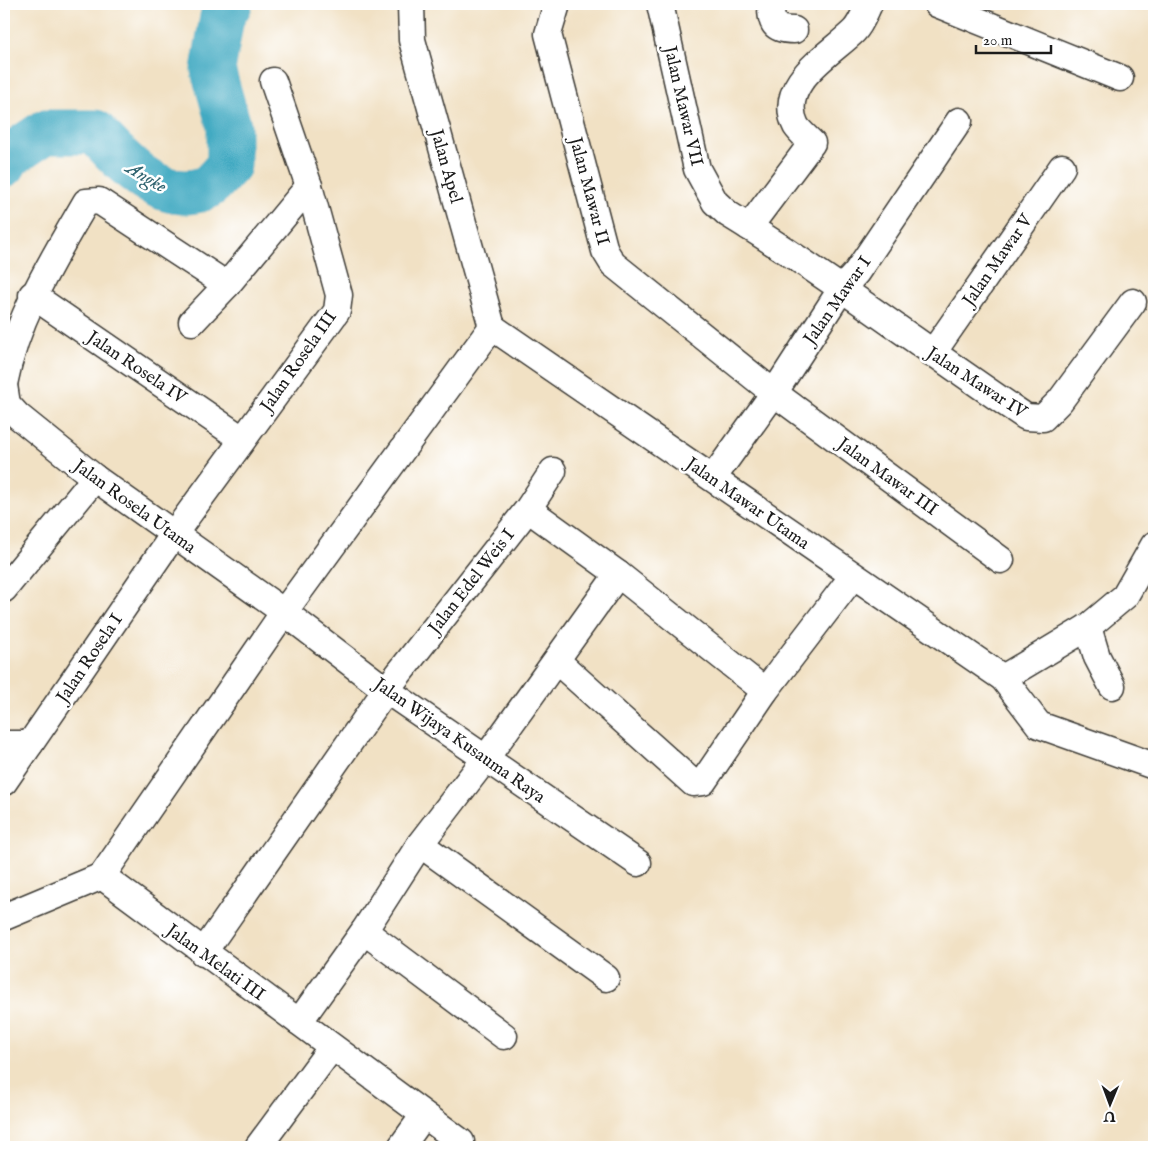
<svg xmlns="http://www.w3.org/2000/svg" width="1158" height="1151" viewBox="0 0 1158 1151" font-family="'IM FELL English',serif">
  <rect width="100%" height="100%" fill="#fff"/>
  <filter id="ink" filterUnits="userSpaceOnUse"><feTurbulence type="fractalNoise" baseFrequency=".02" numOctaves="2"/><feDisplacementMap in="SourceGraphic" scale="10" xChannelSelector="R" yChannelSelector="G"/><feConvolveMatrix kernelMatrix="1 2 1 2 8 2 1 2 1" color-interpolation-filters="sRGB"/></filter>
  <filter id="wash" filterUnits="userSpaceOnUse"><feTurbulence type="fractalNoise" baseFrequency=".0096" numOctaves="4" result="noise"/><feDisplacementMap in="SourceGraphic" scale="20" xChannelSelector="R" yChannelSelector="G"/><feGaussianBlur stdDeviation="1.12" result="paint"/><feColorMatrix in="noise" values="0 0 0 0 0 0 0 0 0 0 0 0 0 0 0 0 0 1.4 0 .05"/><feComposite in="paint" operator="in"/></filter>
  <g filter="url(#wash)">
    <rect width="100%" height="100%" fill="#f1e1c4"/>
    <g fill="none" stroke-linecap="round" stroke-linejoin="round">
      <path stroke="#42aac2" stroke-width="45" d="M4,165l4,-8 37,-25h50c27,29 64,72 108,57 9,-3 19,-17 26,-24v-39l-16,-56 9,-53 8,-13"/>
    </g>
  </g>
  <g filter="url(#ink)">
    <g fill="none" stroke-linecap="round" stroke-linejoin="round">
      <g stroke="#3c3a35" stroke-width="29">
        <g id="street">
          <path d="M411,4l1,36 80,287"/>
          <path d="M557,4l-9,30 57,217 8,13 161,129 227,167"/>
          <path d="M660,4l37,165 18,33 13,12c103,63 198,136 298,203l17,1 17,-17 73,-99"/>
          <path d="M771,4c0,19 2,26 23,26"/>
          <path d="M937,4l183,74"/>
          <path d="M749,227l63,-84c-5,-5 -12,-11 -16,-17 -21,-42 35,-72 58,-95 7,-7 11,-19 15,-27"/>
          <path d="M32,295l210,144"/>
          <path d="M192,322l35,-37 82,-99"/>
          <path d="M492,327l511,351 36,47 115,41"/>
          <path d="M932,354l130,-187"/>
          <path d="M4,384c13,-68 48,-123 82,-182l13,-1 128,84"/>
          <path d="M4,385l3,19 11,12 77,62 189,134 102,78 252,173"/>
          <path d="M713,478l61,-85 68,-105 14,-15 103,-152"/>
          <path d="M528,509l90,65 147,117"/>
          <path d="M4,589l91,-111"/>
          <path d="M1088,627l9,30 15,29"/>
          <path d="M557,661l136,122 10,-1 62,-91 88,-115"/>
          <path d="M1003,678l85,-51 37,-31 29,-51"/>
          <path d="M4,744h26"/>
          <path d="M4,782l170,-248 163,-223 2,-16 -30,-109 -36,-105"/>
          <path d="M420,844l186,134"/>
          <path d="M102,876l359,266"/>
          <path d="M4,917l98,-41 182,-264 208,-285"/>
          <path d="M364,931l140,105"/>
          <path d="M203,953l183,-263 142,-181 25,-38"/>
          <path d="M299,1022l65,-91 56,-87 66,-86 132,-184"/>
          <path d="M258,1147l74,-100"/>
          <path d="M401,1147l23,-32"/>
        </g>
      </g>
      <use href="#street" stroke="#fff" stroke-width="26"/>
    </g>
  </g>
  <g text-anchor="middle" stroke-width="5" stroke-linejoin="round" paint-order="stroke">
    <g font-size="18" fill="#1c1c1c" stroke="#fff">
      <text transform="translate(684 106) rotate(77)" y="6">Jalan Mawar VII</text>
      <text transform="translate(447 166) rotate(74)" y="6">Jalan Apel</text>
      <text transform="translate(590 191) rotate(75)" y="6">Jalan Mawar II</text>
      <text transform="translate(997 260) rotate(-55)" y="6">Jalan Mawar V</text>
      <text transform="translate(837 300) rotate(-55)" y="6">Jalan Mawar I</text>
      <text transform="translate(298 361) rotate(-55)" y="6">Jalan Rosela III</text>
      <text transform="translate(137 367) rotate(34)" y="6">Jalan Rosela IV</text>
      <text transform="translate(977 382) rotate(33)" y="6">Jalan Mawar IV</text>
      <text transform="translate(888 476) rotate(36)" y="6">Jalan Mawar III</text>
      <text transform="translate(748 503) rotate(35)" y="6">Jalan Mawar Utama</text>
      <text transform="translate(135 506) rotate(36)" y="6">Jalan Rosela Utama</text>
      <text transform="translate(471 581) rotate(-52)" y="6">Jalan Edel Weis I</text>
      <text transform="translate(89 658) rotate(-56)" y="6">Jalan Rosela I</text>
      <text transform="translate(460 740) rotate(35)" y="6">Jalan Wijaya Kusauma Raya</text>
      <text transform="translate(216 962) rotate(36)" y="6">Jalan Melati III</text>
    </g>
    <g font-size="19" font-style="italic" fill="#2f636f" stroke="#fff">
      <text transform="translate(147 176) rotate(31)" y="7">Angke</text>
    </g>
  </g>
  <rect width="1158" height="1151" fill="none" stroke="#fff" stroke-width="20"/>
  <g transform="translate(1110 1104) rotate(181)" stroke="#ffffff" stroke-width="4" paint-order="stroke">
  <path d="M0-4L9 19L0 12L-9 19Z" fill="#1c1c1c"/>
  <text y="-8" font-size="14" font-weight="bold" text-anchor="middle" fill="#1c1c1c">U</text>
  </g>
  <path d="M976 45v8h75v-8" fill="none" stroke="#1c1c1c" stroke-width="2.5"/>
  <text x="983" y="45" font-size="15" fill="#1c1c1c" stroke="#ffffff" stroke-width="4" paint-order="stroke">20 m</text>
</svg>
